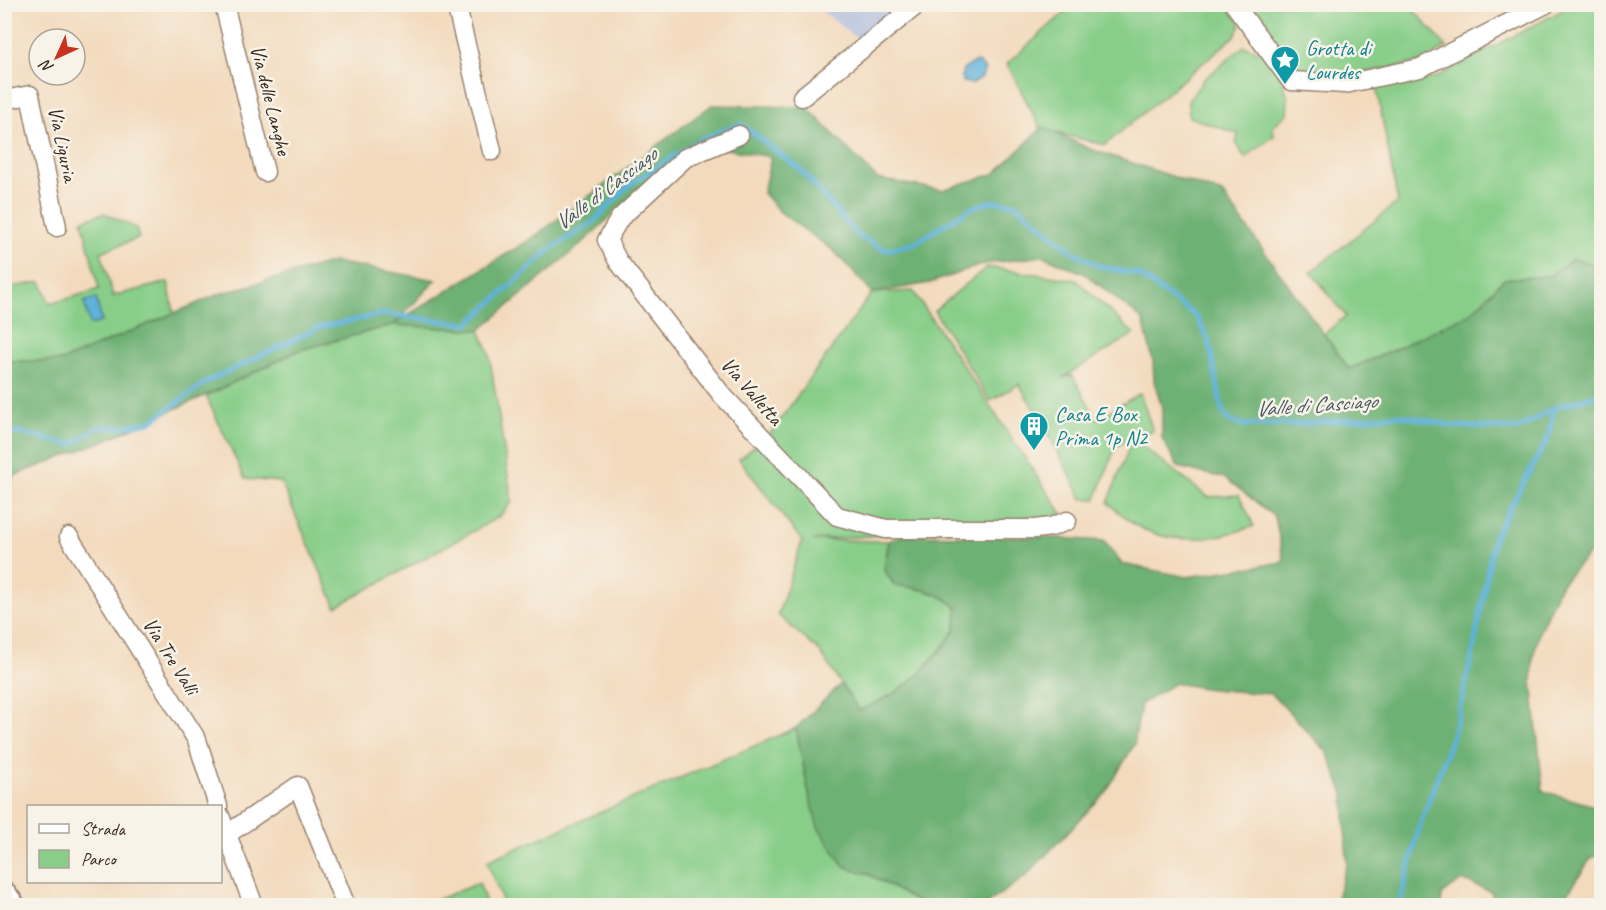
<svg xmlns="http://www.w3.org/2000/svg" width="1606" height="910" viewBox="0 0 1606 910" font-family="Caveat,sans-serif">
  <rect width="100%" height="100%" fill="#f7f3e8"/>
  <filter id="ink" filterUnits="userSpaceOnUse"><feTurbulence type="fractalNoise" baseFrequency=".0167" numOctaves="2"/><feDisplacementMap in="SourceGraphic" scale="12" xChannelSelector="R" yChannelSelector="G"/><feConvolveMatrix kernelMatrix="1 2 1 2 8 2 1 2 1" color-interpolation-filters="sRGB"/></filter>
  <filter id="wash" filterUnits="userSpaceOnUse"><feTurbulence type="fractalNoise" baseFrequency=".008" numOctaves="4" result="noise"/><feDisplacementMap in="SourceGraphic" scale="24" xChannelSelector="R" yChannelSelector="G"/><feGaussianBlur stdDeviation="1.35" result="paint"/><feColorMatrix in="noise" values="0 0 0 0 0 0 0 0 0 0 0 0 0 0 0 0 0 1.4 0 .05"/><feComposite in="paint" operator="in"/></filter>
  <g filter="url(#wash)">
    <rect width="100%" height="100%" fill="#f3dabd"/>
    <path fill="#b9c4de" d="M814,5h88l-43,35z"/>
    <g fill="#88ce89" stroke="#627c54" stroke-width="1.5">
      <path d="M1073,5h153l15,19 -5,11 -131,110 -64,-16 -34,-65z"/>
      <path d="M1245,5h164l38,42 -26,15 -74,14 -52,-6z"/>
      <path d="M1572,5h29v261l-28,-7 -24,17 -45,3 -33,34 -82,39 -40,17 -25,-35 22,-18 -35,-44 87,-70 -22,-116 59,-8z"/>
      <path d="M1244,46l18,6 20,27 6,18 -1,17 -14,12 1,10 -29,22 -9,-15 2,-9 -49,-17 -1,-16 15,-21z"/>
      <path d="M104,213l32,15 3,10 -38,14 12,44 55,-14 6,31 -112,48h-57l-1,-51h2l-1,-22 36,-6 9,22 49,-15 -17,-69z"/>
      <path d="M987,267l89,13 58,54 -72,44 10,-3 25,44 43,-26 13,38 -20,8 75,58 31,-2 15,31c-37,13 -84,21 -120,-2 -9,-6 -17,-14 -26,-21l24,-64 -16,7 -20,53h-14l-36,-70 -27,-45 -29,17 -56,-90z"/>
      <path d="M913,291l154,230 -254,19 76,1 -5,28 10,16c27,4 42,5 64,23l-3,22 -13,18 -24,27 -23,18 -36,18 -39,-59 -42,-37 24,-74 -63,-82 30,-24 103,-142z"/>
      <path d="M392,325l88,5 9,22 23,150 -13,15 -163,90 -55,-125 -36,-3 -39,-83 94,-46z"/>
      <path d="M796,728l14,71 45,72 12,2 55,32h-418l-17,-44z"/>
      <path d="M479,883l8,22h-64z"/>
    </g>
    <path fill="#6eb175" stroke="#546e4a" stroke-width="1.5" d="M712,105l95,2 70,72 65,11 52,-16 49,-47 47,22 132,44 127,176 40,-17 82,-39 33,-34 45,-3 24,-17 28,7v275l-40,43 -22,48 -6,27 -1,22 11,110 58,17v46l-10,4 -31,47h-67l-1,-13 -30,-12 -20,15 -1,10h-106l12,-42 -3,-69 -17,-42 -55,-58 -62,-5 -35,-6 -34,21 -7,41 -28,47 -81,85 -40,28h-62l-56,-32 -12,-2 -12,-6 -25,-38 -8,-28 -14,-71 45,-44 18,27 36,-18 23,-18 24,-27 13,-18 3,-22c-22,-18 -37,-19 -64,-23l-10,-16 5,-28 14,-6 138,2 63,4 18,23 65,13 97,-15 -9,-45 -50,-39 -47,-11 -16,-29v-30l-8,-27 -1,-20 -10,-41 -58,-46 -42,-18 -59,8 -54,19 -58,10 -38,-42 -53,-38 -18,-20 8,-36 -49,-9 -62,21 -73,70 -107,91 -88,-5 -92,25 -80,39 -119,53 -88,34 -8,32v-147h57l157,-67 115,-32 102,18 -41,43 136,-84z"/>
    <g fill="#5eb2da" stroke="#4c6e7c" stroke-width="1.5">
      <path d="M978,62l7,7 -3,8 -10,7 -9,-2 -2,-4 2,-8 10,-7z"/>
      <path d="M96,298l6,24 -12,3 -6,-23z"/>
    </g>
    <g fill="none" stroke-linecap="round" stroke-linejoin="round">
      <g stroke="#5eb2da" stroke-width="5">
        <path d="M4,434l13,-2 55,13 26,-18h26l26,-5 58,-41 112,-54 64,-13 84,10 83,-75 42,-27 36,-37 72,-46 40,-15 60,46 55,64 29,16 28,-6 58,-36 21,-7 23,3 57,47 27,15 40,9 57,41 13,25 13,69 6,10 16,5 57,-1 98,-9 55,11 64,3 36,-21 48,-15"/>
        <path d="M1399,906l21,-81 34,-93 19,-80 21,-115 55,-101 5,-28"/>
      </g>
    </g>
  </g>
  <g filter="url(#ink)">
    <g fill="none" stroke-linecap="round" stroke-linejoin="round">
      <g stroke="#97826e" stroke-width="21">
        <g id="minor">
          <path d="M224,4l41,168"/>
          <path d="M456,4l36,147"/>
          <path d="M1234,4l57,77 54,3 75,-16 126,-64"/>
          <path d="M802,97l116,-93"/>
          <path d="M4,100l26,-5 27,132"/>
          <path d="M739,135l-54,23 -65,60 -13,22 11,21 104,134 115,121 49,13h149l16,-2 16,-6"/>
          <path d="M69,537l128,203 21,66"/>
          <path d="M220,816l34,90"/>
          <path d="M226,835l72,-49 48,120"/>
        </g>
      </g>
      <g stroke="#97826e" stroke-width="26">
        <path id="tertiary" d="M4,893l10,13"/>
      </g>
      <use href="#minor" stroke="#fff" stroke-width="18"/>
      <use href="#tertiary" stroke="#fff" stroke-width="22"/>
    </g>
  </g>
  <defs>
    <g id="sight-pin" transform="scale(1.5)"><path d="M0 17L-7.5 6A9.5 9.5 0 1 1 7.5 6Z" fill="#0f9aa8" stroke="#f7f3e8"/><path d="M0-6L1.8-2.2L6-1.7L2.9 1.2L3.7 5.4L0 3.3L-3.7 5.4L-2.9 1.2L-6-1.7L-1.8-2.2Z" fill="#fff"/></g>
    <g id="building-pin" transform="scale(1.5)"><path d="M0 17L-7.5 6A9.5 9.5 0 1 1 7.5 6Z" fill="#0f9aa8" stroke="#f7f3e8"/><path d="M-4-6H4V6H1V3H-1V6H-4ZM-2.5-4.3h1.7v1.8h-1.7ZM.8-4.3h1.7v1.8H.8ZM-2.5-1h1.7V.8h-1.7ZM.8-1h1.7V.8H.8Z" fill="#fff"/></g>
  </defs>
  <g fill-rule="evenodd">
    <use href="#sight-pin" x="1285" y="60"/>
    <use href="#building-pin" x="1034" y="426"/>
  </g>
  <g text-anchor="middle" stroke-width="5" stroke-linejoin="round" paint-order="stroke">
    <g font-size="21" fill="#0d838f" stroke="#f7f3e8" text-anchor="start">
      <text x="1306" y="55">Grotta di<tspan x="1306" dy="24">Lourdes</tspan></text>
      <text x="1055" y="421">Casa E Box<tspan x="1055" dy="24">Prima 1p N2</tspan></text>
    </g>
    <g font-size="21" fill="#3b2a1e" stroke="#f7f3e8">
      <text transform="translate(271 100) rotate(76)" y="7">Via delle Langhe</text>
      <text transform="translate(63 144) rotate(78)" y="7">Via Liguria</text>
      <text transform="translate(752 391) rotate(49)" y="7">Via Valletta</text>
      <text transform="translate(171 656) rotate(58)" y="7">Via Tre Valli</text>
    </g>
    <g font-size="22" font-style="italic" fill="#475a60" stroke="#f7f3e8">
      <text transform="translate(605 188) rotate(-37)" y="8">Valle di Casciago</text>
      <text transform="translate(1316 404) rotate(-4)" y="8">Valle di Casciago</text>
    </g>
  </g>
  <rect width="1606" height="910" fill="none" stroke="#f7f3e8" stroke-width="24"/>
  <rect x="27" y="805" width="195" height="78" fill="#f7f3e8" stroke="#aca397" stroke-width="1.5"/>
  <rect x="39" y="824" width="30" height="9" fill="#ffffff" stroke="#aca397" stroke-width="1.5"/>
  <text x="81" y="835" font-size="18" fill="#3b2a1e">Strada</text>
  <rect x="39" y="850" width="30" height="18" fill="#88ce89" stroke="#aca397" stroke-width="1.5"/>
  <text x="81" y="865" font-size="18" fill="#3b2a1e">Parco</text>
  <g transform="translate(57 57) rotate(225)"><circle r="28" fill="#f7f3e8" stroke="#aca397" stroke-width="1.5"/>
  <path d="M0-4.5L10 22L0 15L-10 22Z" fill="#c8321e"/>
  <text y="-9" font-size="16" font-weight="bold" text-anchor="middle" fill="#3b2a1e">N</text>
  </g>
</svg>
